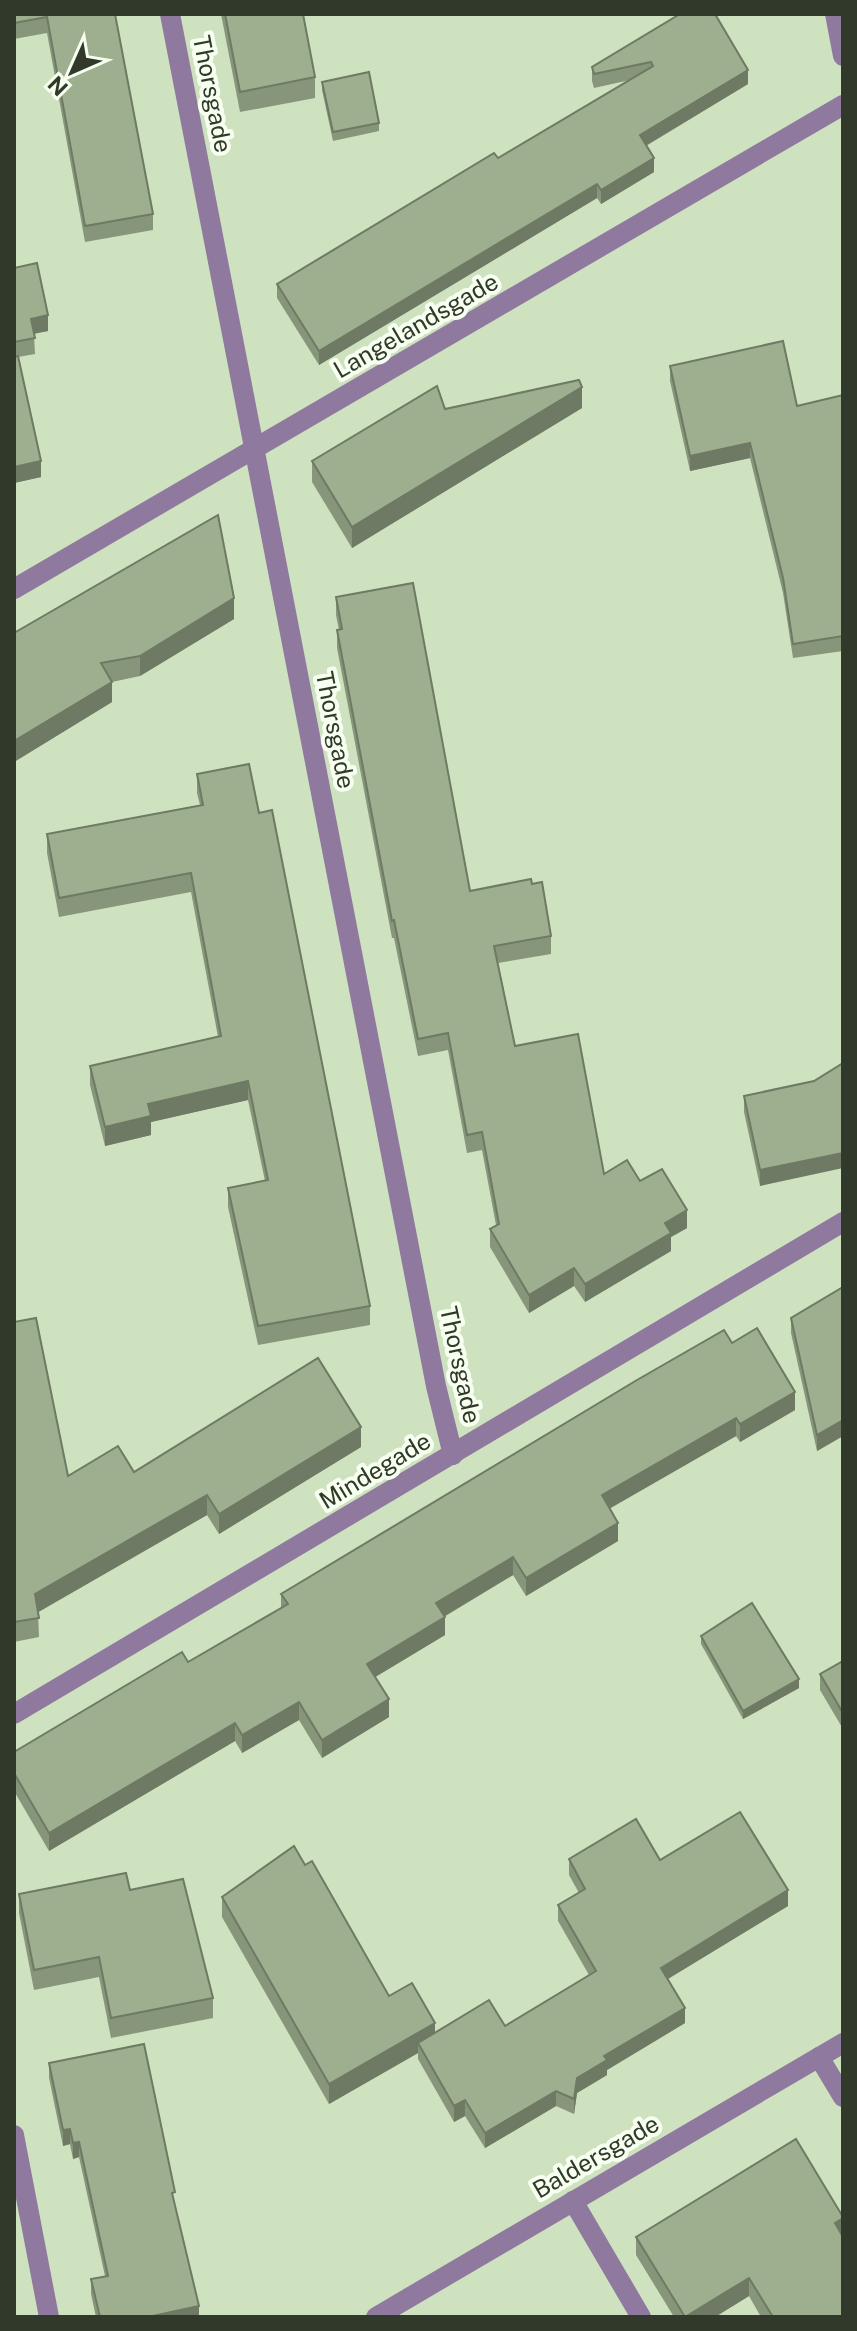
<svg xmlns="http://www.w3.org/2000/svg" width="857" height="2331" viewBox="0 0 857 2331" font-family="'Public Sans',sans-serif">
  <rect width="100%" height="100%" fill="#cfe2bf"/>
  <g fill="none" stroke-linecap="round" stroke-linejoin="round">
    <g stroke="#8f799f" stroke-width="20">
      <path d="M170,14l266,1372 17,69"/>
      <path d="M835,14l8,42"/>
      <path d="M14,589l829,-484"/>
      <path d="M14,1714l829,-492"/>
      <path d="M819,2057l24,40"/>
      <path d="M14,2135l35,182"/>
      <path d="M573,2201l68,116"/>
      <path d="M376,2317l467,-274"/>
    </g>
  </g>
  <g fill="#87967a">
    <path d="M14,14h101l38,200v16l-68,12 -38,-209 -33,6z"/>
    <path d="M221,14h82l12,63v21l-75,14z"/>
    <path d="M680,14l68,70 -102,62 8,26 -53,32 -4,-6 -278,167 -42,-67v-14l221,-126 132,-78 -36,8 -2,-7v-14z"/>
    <path d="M322,82l57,41v8l-46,10 -11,-51z"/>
    <path d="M14,268l34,63 -14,3 1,20 -17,3 23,120 -27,6z"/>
    <path d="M670,366l127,40 46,-11v256l-50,7 -10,-65 -33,-135 -60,13 -20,-90z"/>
    <path d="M582,408l-230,140 -40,-66v-21l133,-52z"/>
    <path d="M336,597l134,294 62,-7 19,52v18l-53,9 17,83 89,128 36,7 47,47 -16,9v14l-86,51 -11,-16 -45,27 -39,-66v-18l6,-4 -14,-75 -15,3 -19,-103 -30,6 -24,-118h-2l-55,-290v-18h2l-3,-15z"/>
    <path d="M234,619l-94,57 -28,6v20l-98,60v-129z"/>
    <path d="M197,774l62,39 111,493v19l-112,20 -30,-138v-19l37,-7 -17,-81 -97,22v13l-46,11 -15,-61v-19l128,-29 -27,-145 -132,25 -12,-64v-19l153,-29 -3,-12z"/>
    <path d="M814,1081l-54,105 -16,-74v-16z"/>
    <path d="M843,1287v149l-26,15 -26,-118v-15z"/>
    <path d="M14,1322l54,154 66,-4 227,-25 -142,87 -12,-19 -169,97 1,25 -25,5z"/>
    <path d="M732,1343l63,67 -55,32 -4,-6 -126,72 8,33 -92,55 -13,-21 -69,42 1,18 -70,42 14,40 -67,41 -23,-38 -57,33 -7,-12 -186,110 -35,-60v-39l174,-90 93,-54v-14z"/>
    <path d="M701,1636l98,52 -56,31 -42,-75z"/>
    <path d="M843,1661v68l-23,-39v-16z"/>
    <path d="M569,1859l91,1 128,46 -120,73 17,44 -78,47v5l-30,18 -3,21 -18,-8 -71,42 -20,-32 -11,6 -36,-63v-6l-89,51 -107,-187v-20l83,-32 84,131 46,37 70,-7 84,-51 -31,-54v-16l21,-12 -10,-18z"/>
    <path d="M130,1890l83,108v20l-102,20 -12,-61 -65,13 -15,-77v-19z"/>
    <path d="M49,2063l126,144 24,110h-103l-5,-23v-15l14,-3 -26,-119 -6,2 -3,-15 -7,2 -14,-68z"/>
    <path d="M796,2139l47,178h-82l-12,-21 -34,21h-41l-38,-62v-18z"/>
  </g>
  <g fill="#6e7a63">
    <path d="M748,70v14l-108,65v-14z"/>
    <path d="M654,158v14l-53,32v-14z"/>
    <path d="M597,184v14l-278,167v-14z"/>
    <path d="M48,315v16l-17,3v-15z"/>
    <path d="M582,387v21l-230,140v-21z"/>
    <path d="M750,443v15l-60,13v-15z"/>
    <path d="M41,461v16l-27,6v-16z"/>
    <path d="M234,598v21l-94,57v-20z"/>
    <path d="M112,682v20l-98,60v-21z"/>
    <path d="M248,1081v19l-97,22v13l-46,11v-19l43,-23z"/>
    <path d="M843,1153v15l-83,18v-16z"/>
    <path d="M687,1210v18l-16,9v14l-86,51v-18l80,-61z"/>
    <path d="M574,1268v18l-45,27v-18z"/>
    <path d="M795,1392v18l-55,32v-18z"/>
    <path d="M736,1418v18l-134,77v-18z"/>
    <path d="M843,1420v16l-26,15v-16z"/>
    <path d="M361,1427v20l-142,87v-20z"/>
    <path d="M207,1495v20l-172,99v-20z"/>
    <path d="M618,1523v18l-92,55v-18z"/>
    <path d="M513,1557v18l-77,46v-18z"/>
    <path d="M445,1617v18l-78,47v-18z"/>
    <path d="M799,1679v9l-56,31v-8z"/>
    <path d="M389,1699v18l-67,41v-18z"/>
    <path d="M299,1702v18l-57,33v-18z"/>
    <path d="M235,1723v18l-186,110v-18z"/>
    <path d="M788,1890v16l-127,77v-15z"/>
    <path d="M685,2008v15l-78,47v5l-30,18 -3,21v-15l3,-21 27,-22z"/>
    <path d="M435,2023v20h-17v10l-89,51v-20z"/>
    <path d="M556,2091v15l-71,42v-15z"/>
    <path d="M465,2100v16l-11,6v-16z"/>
    <path d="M70,2129v15l-7,2v-16z"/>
    <path d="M79,2142v15l-6,2v-16z"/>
    <path d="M843,2218v19l-8,-14z"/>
    <path d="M749,2278v18l-34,21h-30z"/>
    <path d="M199,2306v11h-51z"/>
  </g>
  <g fill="#9daf8e" stroke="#6e7a63" stroke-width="2">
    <path d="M14,14h101l38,200 -68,12 -38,-209 -33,6z"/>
    <path d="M225,14h78l12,63 -75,15z"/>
    <path d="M680,14h35l33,56 -108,65 14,23 -53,32 -4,-6 -278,167 -42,-67 217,-131 4,5 155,-92 -2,-4 -57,12 -2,-7z"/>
    <path d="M369,72l10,51 -46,9 -11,-50z"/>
    <path d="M37,263l11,52 -17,4 4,19 -21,4v-74z"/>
    <path d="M783,341l14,65 46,-11v241l-50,8 -10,-66 -33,-135 -60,13 -20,-90z"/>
    <path d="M18,356l23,105 -27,6v-110z"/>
    <path d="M579,380l3,7 -230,140 -40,-66 125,-75 8,23z"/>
    <path d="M218,515l16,83 -94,58 -39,7 11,19 -98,59v-108z"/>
    <path d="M413,583l57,308 61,-12 1,5 10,-2 9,54 -57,10 21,100 63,-12 26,140 23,-14 13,21 22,-12 25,41 -22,13 6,10 -86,51 -11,-16 -45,27 -39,-66 9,-5 -17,-92 -15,3 -19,-102 -30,6 -24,-119 -2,1 -55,-291 5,-1 -6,-32z"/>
    <path d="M249,764l10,49 13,-3 98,496 -112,20 -30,-138 40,-8 -20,-99 -100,23 3,12 -46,11 -15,-61 131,-30 -30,-163 -132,25 -12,-64 156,-29 -6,-31z"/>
    <path d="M843,1063v90l-83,17 -16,-74 70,-15z"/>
    <path d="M843,1287v133l-26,15 -26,-117z"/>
    <path d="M36,1318l32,158 50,-30 16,26 184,-114 43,69 -142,87 -12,-19 -172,99 4,24 -25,4v-300z"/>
    <path d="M757,1328l38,64 -55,32 -4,-6 -134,77 16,28 -92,55 -13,-21 -77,46 9,14 -78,47 22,35 -67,41 -23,-38 -57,33 -7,-12 -186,110 -35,-60v-21l168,-100 6,10 100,-58 -7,-10 356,-214 87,-50 8,13z"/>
    <path d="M752,1603l47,76 -56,32 -42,-75z"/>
    <path d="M843,1661v52l-23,-39z"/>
    <path d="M740,1812l48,78 -127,78 24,40 -81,48 3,4 -30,18 -3,21 -18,-8 -71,42 -20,-33 -11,6 -36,-63 71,-43 16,26 91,-55 -38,-66 27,-16 -16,-30 67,-40 24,41z"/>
    <path d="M294,1846l11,19 7,-4 77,135 23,-13 23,40 -106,61 -107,-187z"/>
    <path d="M126,1873l4,17 53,-11 30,119 -102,20 -12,-61 -65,13 -15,-76z"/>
    <path d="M144,2044l31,148 -3,1 27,113 -51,11h-48l-9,-38 17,-3 -29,-134 -6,1 -3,-14 -7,1 -14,-67z"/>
    <path d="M796,2139l47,78v1l-8,5 8,14v80h-70l-24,-39 -64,39 -49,-80z"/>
  </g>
  <g text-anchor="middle" stroke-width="8" stroke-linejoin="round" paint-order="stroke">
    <g font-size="24" fill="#31392b" stroke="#f7fff0">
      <text transform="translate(212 94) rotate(79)" y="8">Thorsgade</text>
      <text transform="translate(416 326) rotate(-30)" y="8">Langelandsgade</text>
      <text transform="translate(335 730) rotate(79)" y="8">Thorsgade</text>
      <text transform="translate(460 1365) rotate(78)" y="8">Thorsgade</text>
      <text transform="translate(375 1471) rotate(-31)" y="8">Mindegade</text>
      <text transform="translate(596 2157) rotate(-30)" y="8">Baldersgade</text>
    </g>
  </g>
  <rect width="857" height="2331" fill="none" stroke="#31392b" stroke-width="32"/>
  <g transform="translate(72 72) rotate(225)" stroke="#f7fff0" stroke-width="6" paint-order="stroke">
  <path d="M0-6L14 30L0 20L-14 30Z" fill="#31392b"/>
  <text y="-12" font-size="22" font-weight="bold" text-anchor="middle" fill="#31392b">N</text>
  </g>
</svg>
